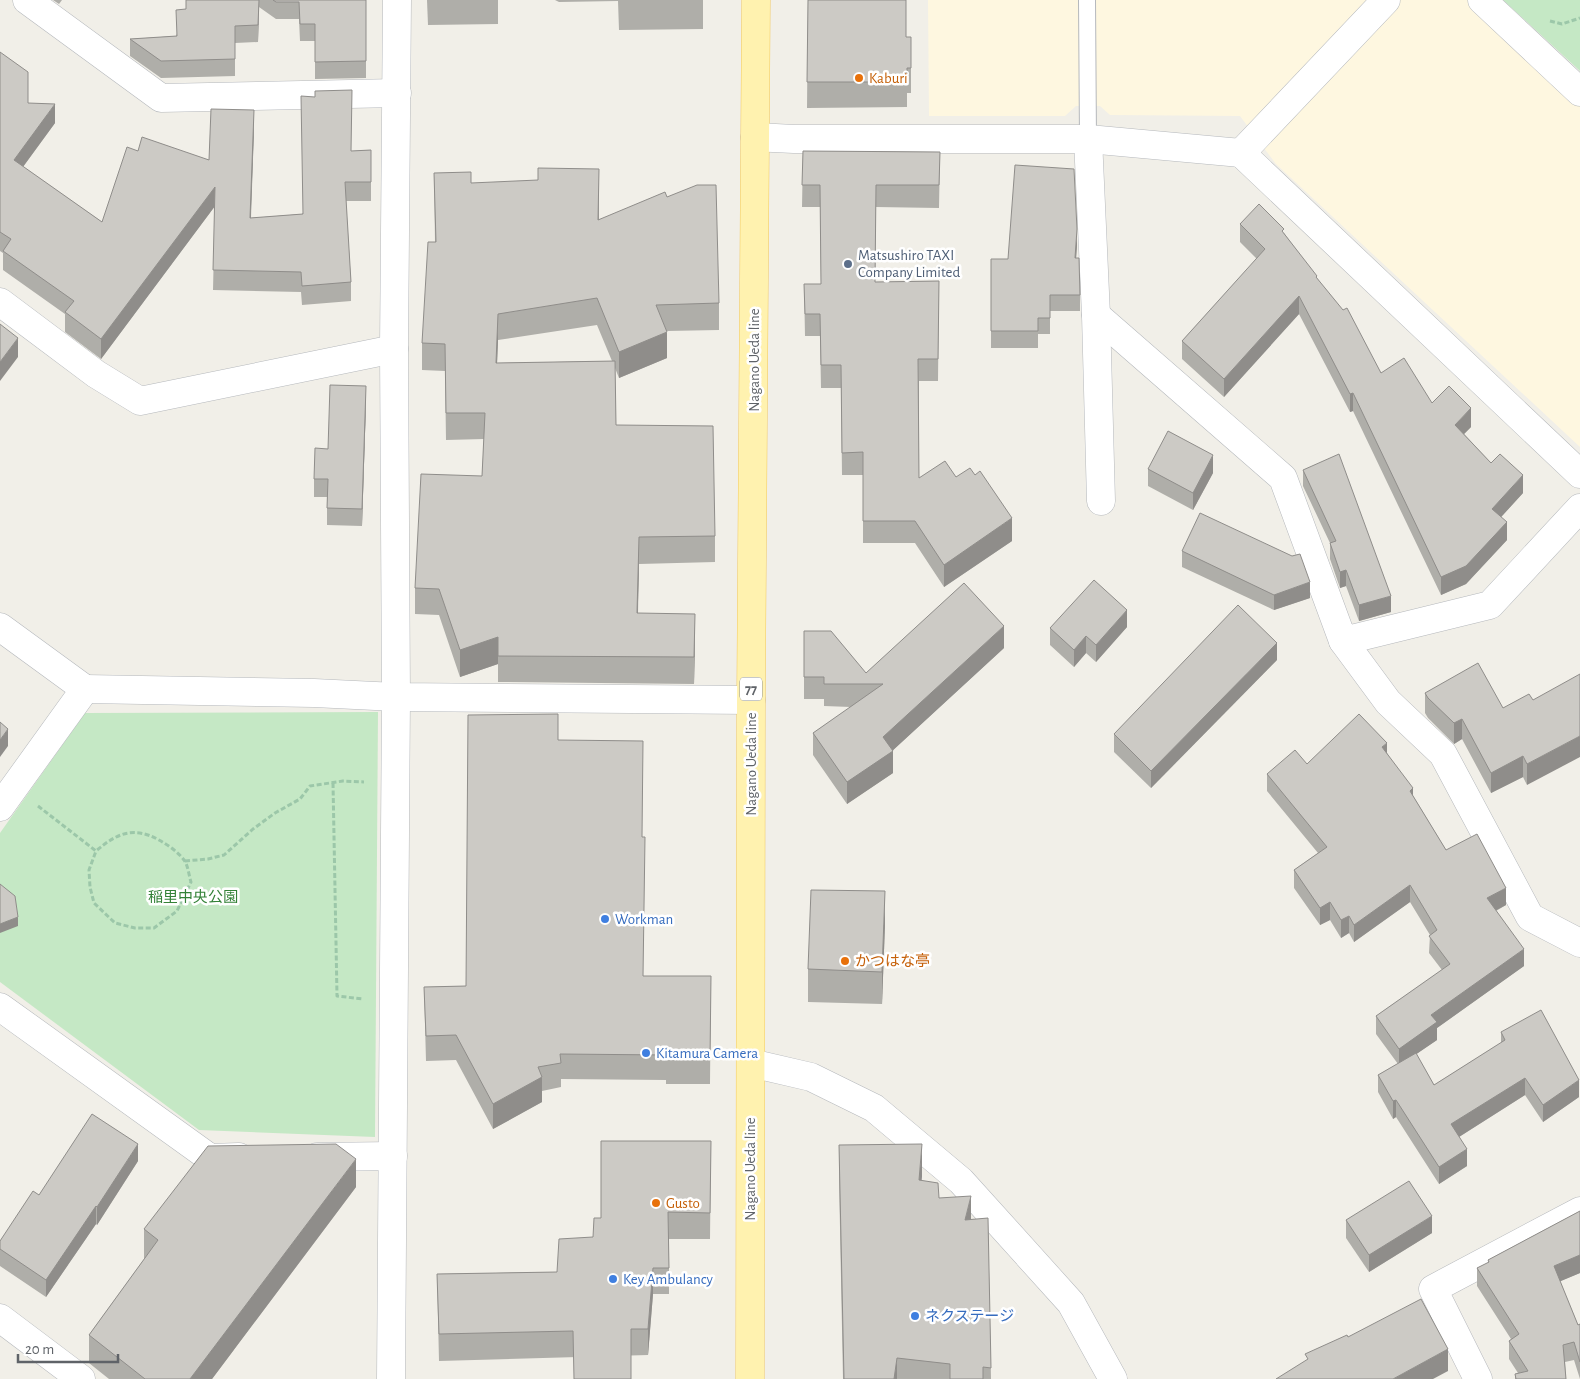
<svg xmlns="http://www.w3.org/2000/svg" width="1580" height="1379" viewBox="0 0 1580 1379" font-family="'Alegreya Sans','Noto Sans JP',sans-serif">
  <rect width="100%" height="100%" fill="#f1efe8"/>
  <path fill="#fef7e0" d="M928,0h547l105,98v349l-304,-283 -36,-48 -130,-1 -10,-9h-24l-11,10h-136z"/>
  <g fill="#c5e8c5">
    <path d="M1503,0h77v71z"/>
    <path d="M378,712l-3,425 -176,-7 -199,-148v-149l85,-120z"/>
  </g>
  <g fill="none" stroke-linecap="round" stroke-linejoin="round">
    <g stroke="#b5b8bc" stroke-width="18">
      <path id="lane" d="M1087,0l1,139"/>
    </g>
    <g stroke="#b5b8bc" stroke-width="29">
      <g id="street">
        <path d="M27,0l134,98 236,-5"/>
        <path d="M1386,0l-145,153 339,321"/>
        <path d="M1482,0l98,92"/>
        <path d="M755,137l39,2h294l153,14"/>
        <path d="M1088,139l8,176 5,186"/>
        <path d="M0,302l96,72 44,27 254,-52"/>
        <path d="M1096,315l187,163 60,163 147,-36 90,-97"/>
        <path d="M0,627l85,62 -85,118"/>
        <path d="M1343,641l45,61 55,52 87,163 50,26"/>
        <path d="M85,689l229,4 82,4 355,3"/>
        <path d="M0,1007l210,151 29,-1"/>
        <path d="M751,1063l60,14 63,31 87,73 110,122 42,76"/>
        <path d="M317,1157l76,-1"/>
        <path d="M0,1318l81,61"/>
        <path d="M391,1379l5,-682 -2,-348 3,-349"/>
        <path d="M1478,1379l-45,-90 147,-78"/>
      </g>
    </g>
    <g stroke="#f2c960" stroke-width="29">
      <path id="primary" d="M750,1379l1,-679 5,-700"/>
    </g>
    <g stroke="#9cc7a9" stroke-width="3" stroke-dasharray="5 2.5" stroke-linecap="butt">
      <path d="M1550,21l12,3 18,-6"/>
      <path d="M333,783l4,213 26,3"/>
      <path d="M38,806l58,45 -7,19 1,17 4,16 21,20 20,5h19l23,-17 14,-29c-2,-6 -3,-17 -7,-22 -6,-8 -16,-15 -25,-20 -25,-14 -42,-7 -63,11"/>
      <path d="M185,861l23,-2 16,-4 29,-26 22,-16 25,-14 10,-13 33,-5 21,1"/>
    </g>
    <use href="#lane" stroke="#fff" stroke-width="16"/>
    <use href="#street" stroke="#fff" stroke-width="28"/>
    <use href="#primary" stroke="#fff2af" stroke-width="28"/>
  </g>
  <g fill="#afaea9" fill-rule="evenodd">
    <path d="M53,0h9l-3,4z"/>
    <path d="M186,0h180v78l-51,1v-38h-15l-1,-22h-23l-17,-12 -1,35 -23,1v33l-74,2 -31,-22v-17l46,-3 10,-27z"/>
    <path d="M427,0h71v24l-70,1z"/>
    <path d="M555,0h148v29l-84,1 -1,-29 -59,1z"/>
    <path d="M808,0l98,37 5,31v25h-4v14l-100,1z"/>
    <path d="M0,52l28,51 27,20 -32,44 79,55 36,-71 71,9 45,-31 -3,89 51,-4 50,-63 19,-1v51h-25l5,81v19l-49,4 -1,-13 -88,-2 2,-84 -114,153 -36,-27v-18l-62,-44v-17l-3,-2z"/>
    <path d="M803,151l137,1 -1,56 -63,-1 -1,75 64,-1 -1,100h-19v97l37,-1 56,64 -68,46 -29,-44h-52v-68h-21l-1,-87h-20l-1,-52h-15l-1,-52h17l-1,-77h-18z"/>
    <path d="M434,173l37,10 128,12v24l120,84v27l-53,1 1,27 -48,20 -4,-10 1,57 99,111v26l-76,2 -1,49 57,27 -1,44 -196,-2v-18l-38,13 -21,-62 -24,-1v-26l67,-112 2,-37 -38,1 -1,-69 -23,-1v-27l13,-101zM597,325l15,36 -115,2 1,-23z"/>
    <path d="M1240,224l44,9 33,45 64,95 51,30 39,24 -7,7 27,29 32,30 -22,24 6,23 -41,44 -25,11 -88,-184 -3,1 -51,-98 -75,83 -42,-38v-18l75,-82 -17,-17z"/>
    <path d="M1077,245l-1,13 4,37v16h-30v23h-12v14h-47v-89h17z"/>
    <path d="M366,403l-4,123 -35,-1v-28h-13v-18l14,-30z"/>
    <path d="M1148,469l65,4 -20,37 -45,-24z"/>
    <path d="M1303,470l88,142 -32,9 -13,-35 -6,2 -10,-29v-16l-27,-57z"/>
    <path d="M1182,551l128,47 -36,12 -92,-43z"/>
    <path d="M1127,627l-31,35 -10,-9 -12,14 -24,-22v-17z"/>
    <path d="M804,631l62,42 138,-25 -111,102v23l-46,31 -34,-49v-22l38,-26 -27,-1v-7h-20z"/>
    <path d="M1277,660l-126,128 -37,-36v-18z"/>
    <path d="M1425,693l78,15 30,-8 -6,85 -4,-8 -32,16 -29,-54 -8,5 -26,-26 -3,-5z"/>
    <path d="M558,740l84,97 1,139h68l-1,108h-44v-4l-105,-1v8l-19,4v11l-49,27 -37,-69 -30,1 -2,-74 42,-1z"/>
    <path d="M1387,753l59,97 60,55 -10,6 28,55 -87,62v12l-21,14 18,31 67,-42v-11l78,65 -36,25 -18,-27 -66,42 8,29 -28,18 -43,-67 -3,2 -15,-27v-17l20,-11 -22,-30v-18l66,-46 -13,-17 1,-18 -20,-33 -56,40 -5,-9 -8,5 -11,-18 -10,5 -26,-37v-18l24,-17 -51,-62v-17l40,-10z"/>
    <path d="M885,924l-3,80 -74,-2v-33z"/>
    <path d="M711,1141l-1,98h-41v55h-16l-5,61 -209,6 -2,-87 120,-2 36,-35 8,-19z"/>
    <path d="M839,1145l83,31 -1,4 18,18 32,22 17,-2 3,161h-148l-4,-202z"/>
    <path d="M138,1161l-41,64 -1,-1 -50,73 -46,-31v-25l39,-46z"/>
    <path d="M356,1187l-144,192h-103l-20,-16v-28l56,-77h-1v-29z"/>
    <path d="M1580,1211v62l-20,8 18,44 2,-1v55l-6,-19 -9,2 1,17h-51v-5l3,-1 -9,-14v-18l2,-2 -34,-53v-18l11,-5v-3z"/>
    <path d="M1346,1220l86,13 -63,39 -23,-34z"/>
  </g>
  <g fill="#8f8d8a">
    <path d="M259,0v9l-1,33v-17z"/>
    <path d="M55,104v19l-41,56v-19z"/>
    <path d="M254,110v19l-4,108v-19z"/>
    <path d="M599,169v26l-1,51v-26z"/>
    <path d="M215,187v19l-114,153v-20z"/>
    <path d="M1077,229v16l-2,29v-16z"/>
    <path d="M1299,296v18l-75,83v-18z"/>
    <path d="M498,314v26l-2,49v-26z"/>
    <path d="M667,332v26l-48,20v-26z"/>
    <path d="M18,338v19l-18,24v-19z"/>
    <path d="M366,386v17l-4,123v-17z"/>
    <path d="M1353,393v18l-3,1v-18z"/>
    <path d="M1471,408v19l-16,16v-18z"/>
    <path d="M1213,455v18l-20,37v-17z"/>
    <path d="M1523,475v18l-31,34v-18z"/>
    <path d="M1012,518v23l-68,46v-22z"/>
    <path d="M1507,522v18l-41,44 -25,11v-18z"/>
    <path d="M639,537v27l-2,76v-27z"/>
    <path d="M1346,570v16l-6,2v-16z"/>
    <path d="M1310,582v16l-36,12v-15z"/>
    <path d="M1391,596v16l-32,9v-16z"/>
    <path d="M1127,610v17l-31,35v-17z"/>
    <path d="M695,614v26l-1,44v-27z"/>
    <path d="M1004,626v22l-114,105 3,-2v22l-46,31v-22l36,-45z"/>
    <path d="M1086,636v17l-12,14v-17z"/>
    <path d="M498,637v27l-38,13v-27z"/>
    <path d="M1277,643v17l-126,128v-17z"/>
    <path d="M1462,719v20l-8,5v-21z"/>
    <path d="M8,729v17l-8,11v-17z"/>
    <path d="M1580,736v21l-53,28v-21z"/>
    <path d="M1387,743v17l-5,-13z"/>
    <path d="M1523,756v21l-32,16v-20z"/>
    <path d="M1413,788v18l-3,-15z"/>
    <path d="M1410,885v17l-56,40v-17z"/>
    <path d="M1506,888v17l-19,10v-17z"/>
    <path d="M885,891v33l-3,80v-32z"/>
    <path d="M1330,902v18l-10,5v-17z"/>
    <path d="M1349,916v17l-8,5v-18z"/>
    <path d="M18,917v9l-18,7v-9z"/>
    <path d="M1524,949v17l-87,62v12l-38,26v-17l32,-34z"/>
    <path d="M542,1077v25l-49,27v-25z"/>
    <path d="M1525,1078v17l-74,47v-18z"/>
    <path d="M1579,1080v17l-36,25v-17z"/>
    <path d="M1396,1100v17l-3,2v-18z"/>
    <path d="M138,1144v17l-41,64v-18z"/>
    <path d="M922,1144v32l-3,36v-32z"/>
    <path d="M1467,1149v17l-28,18v-17z"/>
    <path d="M356,1159v28l-144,192h-22z"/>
    <path d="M971,1196v32l-6,-8z"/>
    <path d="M96,1206v18l-50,73v-17z"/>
    <path d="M1432,1216v17l-63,39v-17z"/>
    <path d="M1580,1255v18l-26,11v-18z"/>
    <path d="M653,1268v26l-5,61v-26z"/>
    <path d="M1448,1349v22l-15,8h-40z"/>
    <path d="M897,1358v21h-3z"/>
  </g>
  <g fill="#cccac5" stroke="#8f8d8a">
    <path d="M186,0h73l-1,25 -23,1v33l-74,2 -31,-22 47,-3 -1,-26 10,-1z"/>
    <path d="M273,0h93v61l-51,1v-38h-15l-1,-22h-23z"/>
    <path d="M808,0h98v37h5v31h-4v14h-100z"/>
    <path d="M0,52l28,20v31l27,1 -41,56 88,62 25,-75 11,4 4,-14 67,23 2,-51 43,1 -4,108 53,-4 -2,-118 14,1v-6l37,-1 -1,61 20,-1v32h-26l6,100 -49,4 -1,-14 -88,-2 2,-83 -114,152 -36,-27 9,-11 -71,-50 8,-12 -11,-7z"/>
    <path d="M803,151l137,1 -1,33h-63l-1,97 64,-1 -1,78h-20l1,119 26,-17 11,16 14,-9 5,7 5,-4 32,47 -68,47 -29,-44h-52v-69l-21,1 -1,-88h-20l-1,-51h-15l-1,-30h17l-1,-99h-18z"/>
    <path d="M1015,165l59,4 3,60 -2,29h4l1,37h-30v23h-12v13h-47v-72h17z"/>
    <path d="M538,168l61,1 -1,51 67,-28 2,5 30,-12h19l3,118 -63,2 11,27 -48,20 -22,-54 -99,16 -2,49 119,-2 1,64 97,1 2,110 -76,1 -2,76 58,1 -1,43 -196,-1v-19l-38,13 -21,-61 -24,-1 6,-114 61,2 3,-63h-39l-1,-69 -23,-1 6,-101h8l-2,-69 37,-1v11l67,-3z"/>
    <path d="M1259,204l25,25 -2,2 35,45 -1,1 27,33 4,-2 34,65 23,-15 28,45 17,-17 22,22 -16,17 36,38 9,-9 23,21 -31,34 15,13 -41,44 -25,11 -88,-184 -3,1 -51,-98 -75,83 -42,-38 83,-92 -25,-25z"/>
    <path d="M0,324l18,14 -18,24z"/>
    <path d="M330,385l36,1 -4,123 -35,-1 1,-29h-14l1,-31 13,1z"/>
    <path d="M1168,431l45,24 -20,38 -45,-24z"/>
    <path d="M1339,454l52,142 -32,9 -13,-35 -6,2 -10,-29 6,-2 -33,-71z"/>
    <path d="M1200,513l92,43 8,-2 10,28 -36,13 -92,-44z"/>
    <path d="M1094,580l33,30 -31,35 -10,-9 -12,14 -24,-22z"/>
    <path d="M964,583l40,43 -121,111 10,14 -46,31 -34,-49 70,-49h-59v-7h-20v-46h27l35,42z"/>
    <path d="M1238,605l39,38 -126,128 -37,-37z"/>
    <path d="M1478,663l25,45 26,-14 4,6 47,-26v62l-53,28 -4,-8 -32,17 -29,-54 -8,4 -26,-25 -3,-5z"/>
    <path d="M558,714v26l85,1 -1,96h3l-2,139h68l-1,83h-44v-4l-106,-1 1,9 -23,4 4,10 -49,27 -37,-69 -30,1 -2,-49 42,-1 2,-271z"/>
    <path d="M1359,714l28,29 -5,4 31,41 -3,3 36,59 31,-16 29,54 -19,10 37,51 -93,66 6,7 -38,27 -23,-33 74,-52 -21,-28 8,-6 -27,-45 -56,40 -5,-9 -8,4 -11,-18 -10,6 -26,-38 33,-23 -60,-73 28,-24 12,14z"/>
    <path d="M0,722l8,7 -8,11z"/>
    <path d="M0,884l15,12 3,21 -18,7z"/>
    <path d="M811,890l74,1 -3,81 -74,-3z"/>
    <path d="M1541,1010l38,70 -36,25 -18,-27 -74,46 16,25 -28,18 -43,-67 -3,1 -15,-26 38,-22 18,32 71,-45 -4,-8z"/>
    <path d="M92,1114l46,30 -41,63 -1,-1 -50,74 -46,-31v-8l33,-50 6,4z"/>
    <path d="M601,1141h110l-1,72 -42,-1 1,56h-16l-5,61h-17v50h-57l-1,-48 -134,3 -2,-60 120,-2 2,-33 34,-2 1,-19h7z"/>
    <path d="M336,1144l20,15 -166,220h-45l-56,-44 69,-95 -14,-11 64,-83z"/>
    <path d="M922,1144l-3,36 19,3 1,15 32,-2 -6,24 23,-2 3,150 -8,-1v12h-33v-15l-53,-6 -3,21h-50l-5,-234z"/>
    <path d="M1409,1181l23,35 -63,39 -23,-35z"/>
    <path d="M1580,1211v44l-26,11 24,59 2,-1v38l-6,-20 -11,3 3,34h-50l-1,-5 13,-3 -19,-30 10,-7 -42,-66 12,-6 -1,-2z"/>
    <path d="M1421,1299l27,50 -55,30h-117l32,-20 -3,-5 42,-19 1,2z"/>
  </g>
  <g fill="#e8710a" stroke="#fff" stroke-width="2">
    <circle cx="859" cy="78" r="5"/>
    <circle cx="845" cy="961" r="5"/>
    <circle cx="656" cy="1203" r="5"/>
  </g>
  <circle fill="#5c6f8a" stroke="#fff" stroke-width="2" cx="848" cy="264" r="5"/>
  <g fill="#3f7fe0" stroke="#fff" stroke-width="2">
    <circle cx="605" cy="919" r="5"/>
    <circle cx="646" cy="1053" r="5"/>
    <circle cx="613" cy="1279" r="5"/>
    <circle cx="915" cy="1316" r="5"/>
  </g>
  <g text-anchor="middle" stroke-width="5" stroke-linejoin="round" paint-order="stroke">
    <rect fill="#fff" stroke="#8f9295" stroke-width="1" x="740" y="677.5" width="22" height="23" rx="4"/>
    <g font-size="14" font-weight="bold" fill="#5f6368">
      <text x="751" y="694">77</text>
    </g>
    <g font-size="15" fill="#c56008" stroke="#fff" text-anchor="start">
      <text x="869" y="83">Kaburi</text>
      <text x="855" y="966">かつはな亭</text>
      <text x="666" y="1208">Gusto</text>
    </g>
    <g font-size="15" fill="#4e5e75" stroke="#fff" text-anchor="start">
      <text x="858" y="260">Matsushiro TAXI<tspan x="858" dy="17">Company Limited</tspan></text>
    </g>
    <g font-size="15" fill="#5f6368" stroke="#fff">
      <text transform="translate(754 360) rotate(-90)" y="5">Nagano Ueda line</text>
      <text transform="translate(751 764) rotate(-90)" y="5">Nagano Ueda line</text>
      <text transform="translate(750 1169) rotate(-90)" y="5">Nagano Ueda line</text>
    </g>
    <g font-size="15" fill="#348238" stroke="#fff">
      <text x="193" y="902">稲里中央公園</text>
    </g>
    <g font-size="15" fill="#366cbe" stroke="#fff" text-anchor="start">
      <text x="615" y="924">Workman</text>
      <text x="656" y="1058">Kitamura Camera</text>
      <text x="623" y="1284">Key Ambulancy</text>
      <text x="925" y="1321">ネクステージ</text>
    </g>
  </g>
  <path d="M18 1354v8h100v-8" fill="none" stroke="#5f6368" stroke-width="2.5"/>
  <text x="25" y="1354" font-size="15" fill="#5f6368" stroke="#ffffff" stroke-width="4" paint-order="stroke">20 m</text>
</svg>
